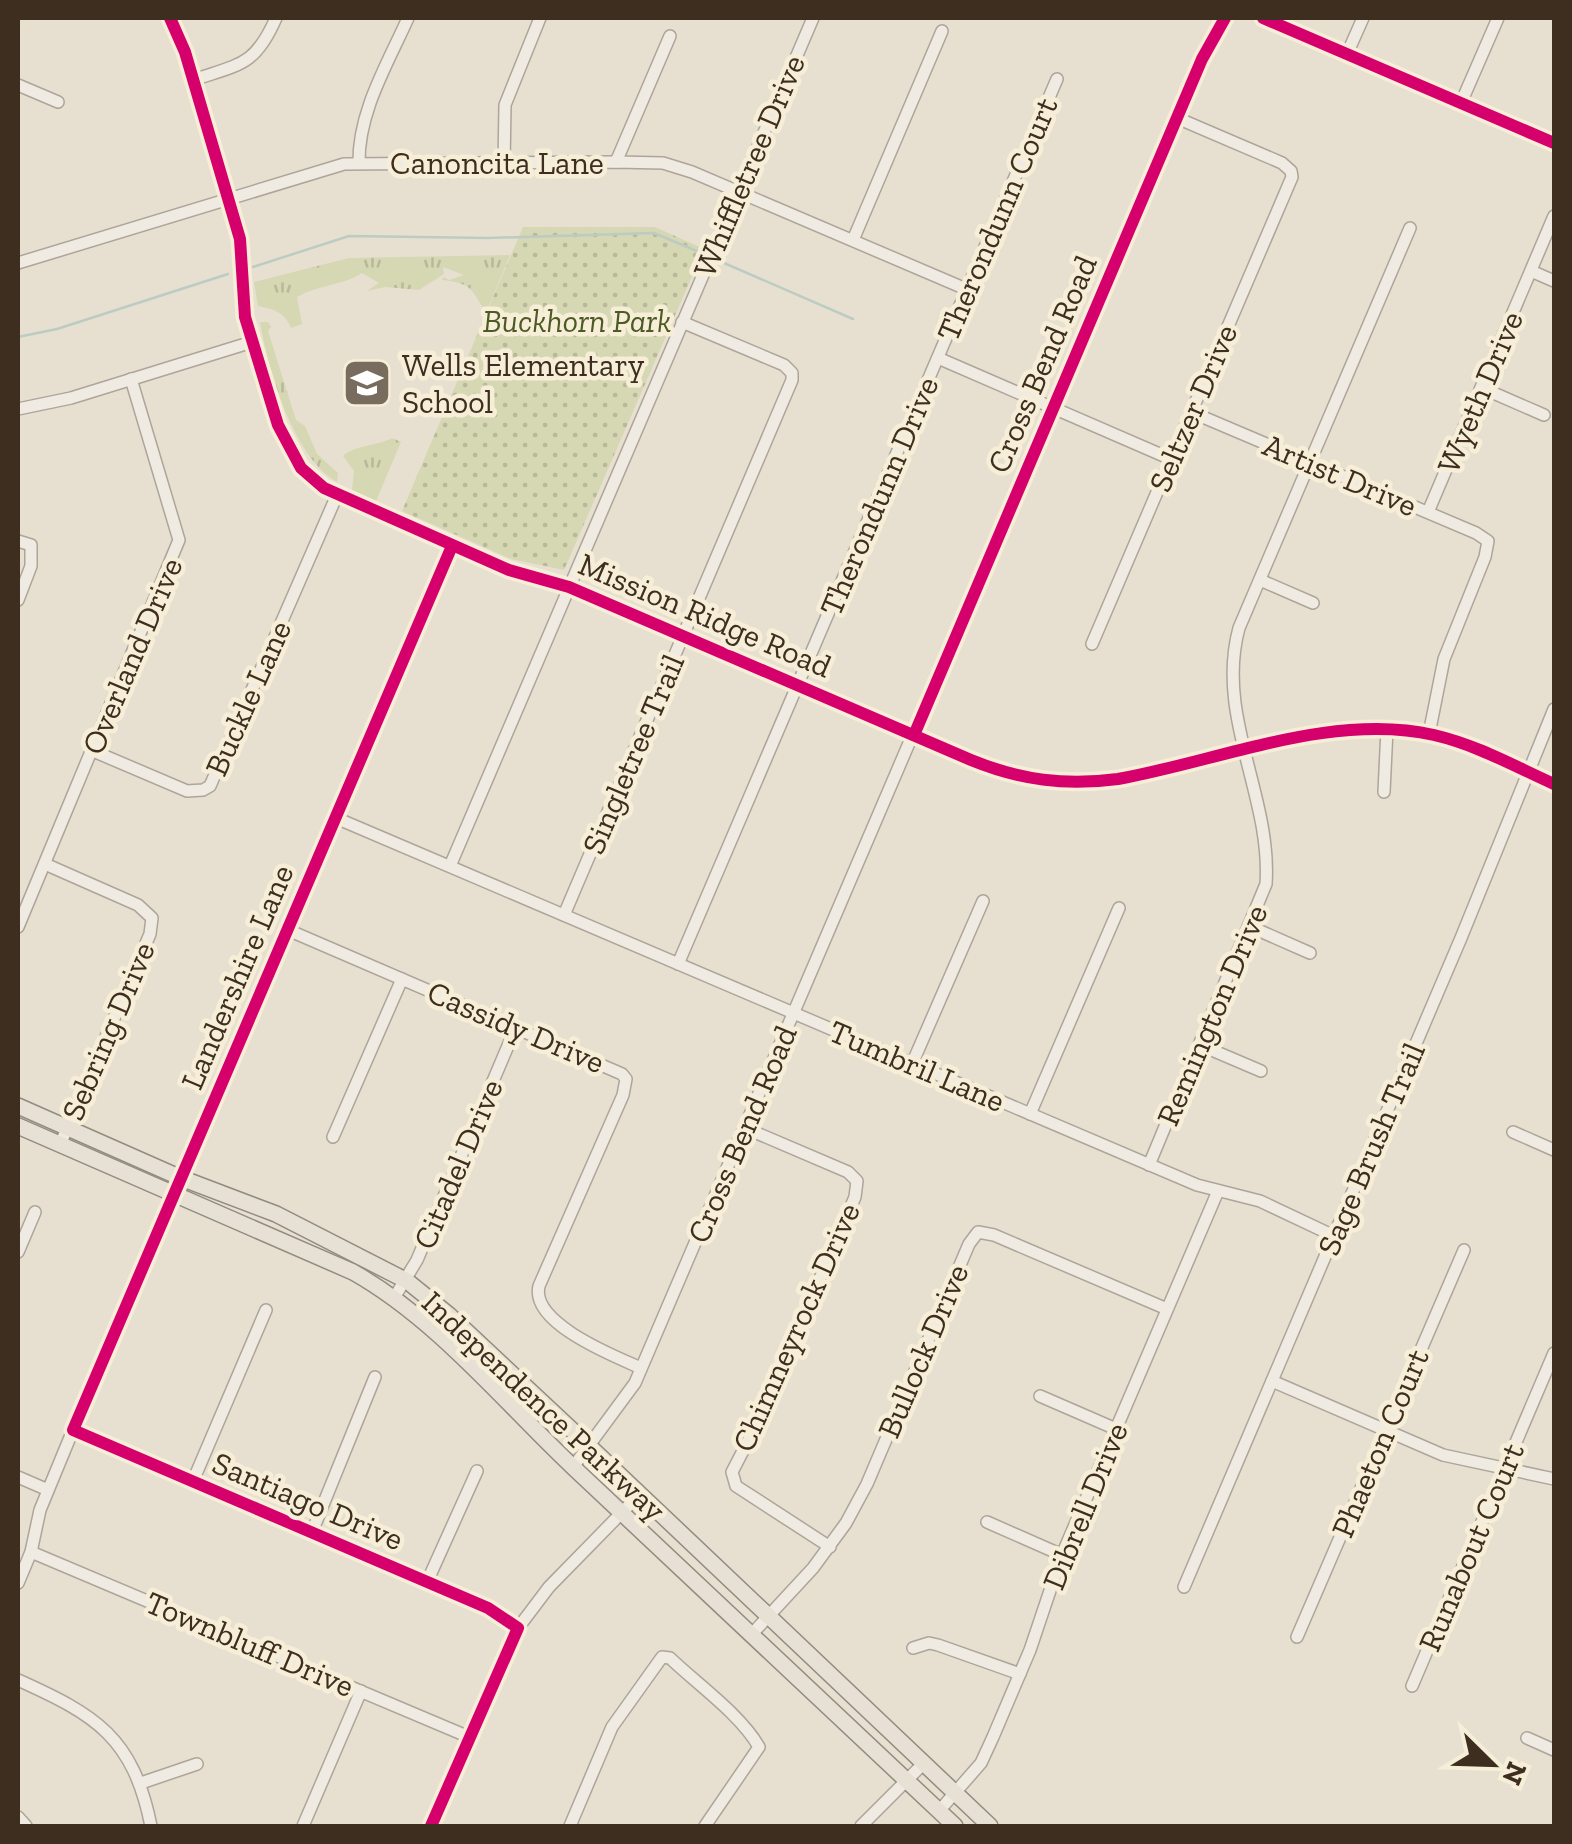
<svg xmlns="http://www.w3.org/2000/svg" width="1572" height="1844" viewBox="0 0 1572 1844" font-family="'Zilla Slab',serif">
  <defs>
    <pattern id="grass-tufts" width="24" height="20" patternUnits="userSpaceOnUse" patternTransform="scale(2.5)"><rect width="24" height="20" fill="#d6d7b3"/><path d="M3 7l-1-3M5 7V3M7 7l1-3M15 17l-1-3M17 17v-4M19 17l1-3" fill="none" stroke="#b9b99a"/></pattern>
    <pattern id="park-dots" width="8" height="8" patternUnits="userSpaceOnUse" patternTransform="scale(2.5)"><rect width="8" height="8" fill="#d6d7b3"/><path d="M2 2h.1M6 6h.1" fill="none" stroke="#b9b99a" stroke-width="1.8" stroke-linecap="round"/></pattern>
  </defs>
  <rect width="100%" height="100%" fill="#e7e0d1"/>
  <g fill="url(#grass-tufts)">
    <path d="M510,255l-24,58c-15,-25 -15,-30 -44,-33l2,-3 5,3 15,-5 -21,-8 1,7 -25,16 -34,-3 -18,4 12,-8 -17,-10c-18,12 -44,12 -65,24l5,27 -11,4c-6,-16 -18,-19 -33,-22l-4,-24 95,-24z"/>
    <path d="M260,322h8l3,5 -3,4 28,89 9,6 12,28 21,19 -1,9c-44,-25 -69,-113 -77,-160z"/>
    <path d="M392,438l9,4 -25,59 -24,-11 2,-19 -11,-15c12,-11 34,-10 49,-18z"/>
  </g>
  <path fill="url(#park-dots)" d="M523,227h132l49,22 -140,321 -53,-11 -109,-48z"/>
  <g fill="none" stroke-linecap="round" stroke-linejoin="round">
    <g stroke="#bcccc2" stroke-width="2.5">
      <path d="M724,263l129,56"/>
      <path d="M253,267l96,-31 139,2 166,-5 45,19"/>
      <path d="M18,337l39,-8 171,-55"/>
    </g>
    <g stroke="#ada599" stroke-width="14">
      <g id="minor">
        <path d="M170,18l15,34 55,187 5,78 33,108 23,43 23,20 185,82 60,17 402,173c49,20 94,26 147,19 101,-18 214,-67 316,-44 43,10 80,31 120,49"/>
        <path d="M1263,18l291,125"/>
        <path d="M1347,54l16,-36"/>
        <path d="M193,80c47,-16 62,-14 83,-62"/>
        <path d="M18,85l40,17"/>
        <path d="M1461,103l37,-85"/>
        <path d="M616,162l54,-126"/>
        <path d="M359,163c-1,-51 29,-100 49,-145"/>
        <path d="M504,165l1,-60 35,-87"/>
        <path d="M853,240l89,-209"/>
        <path d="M18,263l326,-99 272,-2 47,1 29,9 274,117"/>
        <path d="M1531,271l23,10"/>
        <path d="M938,358l233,101"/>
        <path d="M1482,388l62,27"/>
        <path d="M18,409l53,-11 181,-56"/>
        <path d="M1191,412l285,121 12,8 -3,16 -41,102 -15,75"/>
        <path d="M1428,512l126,-296"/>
        <path d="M18,541l13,4v21l-13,34"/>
        <path d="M1260,580l53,23"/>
        <path d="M1092,644l200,-467 -1,-6 -9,-8 -105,-45"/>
        <path d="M93,751l94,40 16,-1 7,-4 127,-291"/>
        <path d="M1384,792l3,-63"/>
        <path d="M336,818l861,367 63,16 74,35"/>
        <path d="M45,864l93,41 14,13 -2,16 -90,211"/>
        <path d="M450,866l363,-848"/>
        <path d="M564,915l228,-535v-7l-8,-8 -102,-43"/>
        <path d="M18,927l161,-387 -48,-161"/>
        <path d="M1251,927l59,26"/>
        <path d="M288,930l334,144 4,5 -3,16 -84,191c-9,37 75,70 102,82"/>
        <path d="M678,964l379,-885"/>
        <path d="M1200,1045l61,26"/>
        <path d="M912,1064l71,-163"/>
        <path d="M1030,1114l89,-206"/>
        <path d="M745,1128l103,44 9,9 -2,16 -96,223 -27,52 4,14 94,61"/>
        <path d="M1513,1132l41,18"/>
        <path d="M333,1137l69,-158"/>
        <path d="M1149,1165l117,-281c6,-87 -51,-168 -27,-256l171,-400"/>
        <path d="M18,1252l17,-40"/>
        <path d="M394,1298l23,-38 99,-233"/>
        <path d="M1272,1381l171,74 111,24"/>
        <path d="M1040,1396l76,33"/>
        <path d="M73,1430l415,178 30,20"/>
        <path d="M573,1467l62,-84 567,-1324 23,-41"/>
        <path d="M18,1477l30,13"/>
        <path d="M193,1481l73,-171"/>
        <path d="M987,1522l75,33"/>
        <path d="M312,1532l63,-155"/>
        <path d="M31,1552l438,185"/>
        <path d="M427,1582l50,-111"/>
        <path d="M18,1583l13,-31 9,-42 33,-80 379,-884"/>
        <path d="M1184,1587l277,-649 93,-229"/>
        <path d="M751,1635l62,-67 33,-45 21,-39 102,-240 9,-12 16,3 173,74"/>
        <path d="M1297,1637l167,-387"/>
        <path d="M913,1648l16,-5 9,2 82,29"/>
        <path d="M18,1680c78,35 115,57 133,146"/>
        <path d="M1412,1686l142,-333"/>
        <path d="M1527,1738l27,12"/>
        <path d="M141,1783l56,-19"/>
        <path d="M939,1811l42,-48 12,-26 37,-87 32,-95 156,-364"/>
        <path d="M18,1817l8,9"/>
        <path d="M303,1826l58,-135"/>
        <path d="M431,1826l87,-198 31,-41 91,-93"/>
        <path d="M570,1826l42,-99 50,-70 8,1c27,26 71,57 89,89l-54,79"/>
        <path d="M861,1826l62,-62"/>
      </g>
    </g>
    <g stroke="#928b80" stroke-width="18">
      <g id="major">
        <path d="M18,1106l163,72 95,36 131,67 42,34 140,131 401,380"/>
        <path d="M18,1126l335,146c85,48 150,129 221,196 127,120 254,239 381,358"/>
      </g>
    </g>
    <use href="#minor" stroke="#efebe3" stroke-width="11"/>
    <use href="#major" stroke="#e6e1d4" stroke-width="15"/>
    <g stroke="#f7eed8" stroke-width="19">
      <g id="cycleway">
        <path d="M170,18l15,34 55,187 5,78 33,108 23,43 23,20 185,82 60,17 402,173c49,20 94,26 147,19 101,-18 214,-67 316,-44 43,10 80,31 120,49"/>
        <path d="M1263,18l291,125"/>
        <path d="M914,735l288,-676 23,-41"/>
        <path d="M431,1826l87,-198 -30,-20 -415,-178 379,-884"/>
      </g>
    </g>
    <use href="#cycleway" stroke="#d6006c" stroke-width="12"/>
  </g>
  <defs>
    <g id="school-square" transform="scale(2.5)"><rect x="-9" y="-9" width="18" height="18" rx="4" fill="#786c5e" stroke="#f7eed8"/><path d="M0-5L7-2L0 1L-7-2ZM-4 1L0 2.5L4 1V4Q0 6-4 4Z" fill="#fff"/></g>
  </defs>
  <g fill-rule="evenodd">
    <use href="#school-square" x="367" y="383"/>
  </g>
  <g text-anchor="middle" stroke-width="9" stroke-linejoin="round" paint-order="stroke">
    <g font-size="32" fill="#3d2e20" stroke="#f7eed8">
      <text x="497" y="174">Canoncita Lane</text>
      <text transform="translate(749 166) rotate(-67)" y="11">Whiffletree Drive</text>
      <text transform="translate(997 219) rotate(-67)" y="11">Therondunn Court</text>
      <text transform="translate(1042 364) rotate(-67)" y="11">Cross Bend Road</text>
      <text transform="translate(1480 392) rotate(-67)" y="11">Wyeth Drive</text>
      <text transform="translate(1193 408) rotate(-67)" y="11">Seltzer Drive</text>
      <text transform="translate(1340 475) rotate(23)" y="11">Artist Drive</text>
      <text transform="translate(879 496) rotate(-67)" y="11">Therondunn Drive</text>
      <text transform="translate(705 615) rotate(23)" y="11">Mission Ridge Road</text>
      <text transform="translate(132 656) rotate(-67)" y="11">Overland Drive</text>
      <text transform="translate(248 698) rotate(-66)" y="11">Buckle Lane</text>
      <text transform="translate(633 754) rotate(-67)" y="11">Singletree Trail</text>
      <text transform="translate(237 977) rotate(-67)" y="11">Landershire Lane</text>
      <text transform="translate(1212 1015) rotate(-67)" y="11">Remington Drive</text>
      <text transform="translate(516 1027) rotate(23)" y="11">Cassidy Drive</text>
      <text transform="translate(108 1031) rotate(-67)" y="11">Sebring Drive</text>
      <text transform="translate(917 1066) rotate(23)" y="11">Tumbril Lane</text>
      <text transform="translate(742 1134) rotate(-67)" y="11">Cross Bend Road</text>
      <text transform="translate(1371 1149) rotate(-67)" y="11">Sage Brush Trail</text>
      <text transform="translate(458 1164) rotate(-67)" y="11">Citadel Drive</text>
      <text transform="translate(796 1327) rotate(-66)" y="11">Chimneyrock Drive</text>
      <text transform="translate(923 1351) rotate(-67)" y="11">Bullock Drive</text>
      <text transform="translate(544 1406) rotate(43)" y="11">Independence Parkway</text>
      <text transform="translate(1380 1443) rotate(-67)" y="11">Phaeton Court</text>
      <text transform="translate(308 1501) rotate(23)" y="11">Santiago Drive</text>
      <text transform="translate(1085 1506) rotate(-68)" y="11">Dibrell Drive</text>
      <text transform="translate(1471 1547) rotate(-67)" y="11">Runabout Court</text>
      <text transform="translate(250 1644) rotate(23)" y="11">Townbluff Drive</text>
    </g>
    <g font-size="32" font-style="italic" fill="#4d5a26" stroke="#f7eed8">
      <text x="577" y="332">Buckhorn Park</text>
    </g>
    <g font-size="32" fill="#3d2e20" stroke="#f7eed8" text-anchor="start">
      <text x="402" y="376">Wells Elementary<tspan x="402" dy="37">School</tspan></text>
    </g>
  </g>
  <rect width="1572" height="1844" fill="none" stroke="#3d2e20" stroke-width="40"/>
  <g transform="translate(1492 1764) rotate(113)" stroke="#f7eed8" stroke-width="8" paint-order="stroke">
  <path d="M0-8L18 38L0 25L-18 38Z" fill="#3d2e20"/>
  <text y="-15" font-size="28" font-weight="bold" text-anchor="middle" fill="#3d2e20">N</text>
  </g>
</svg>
